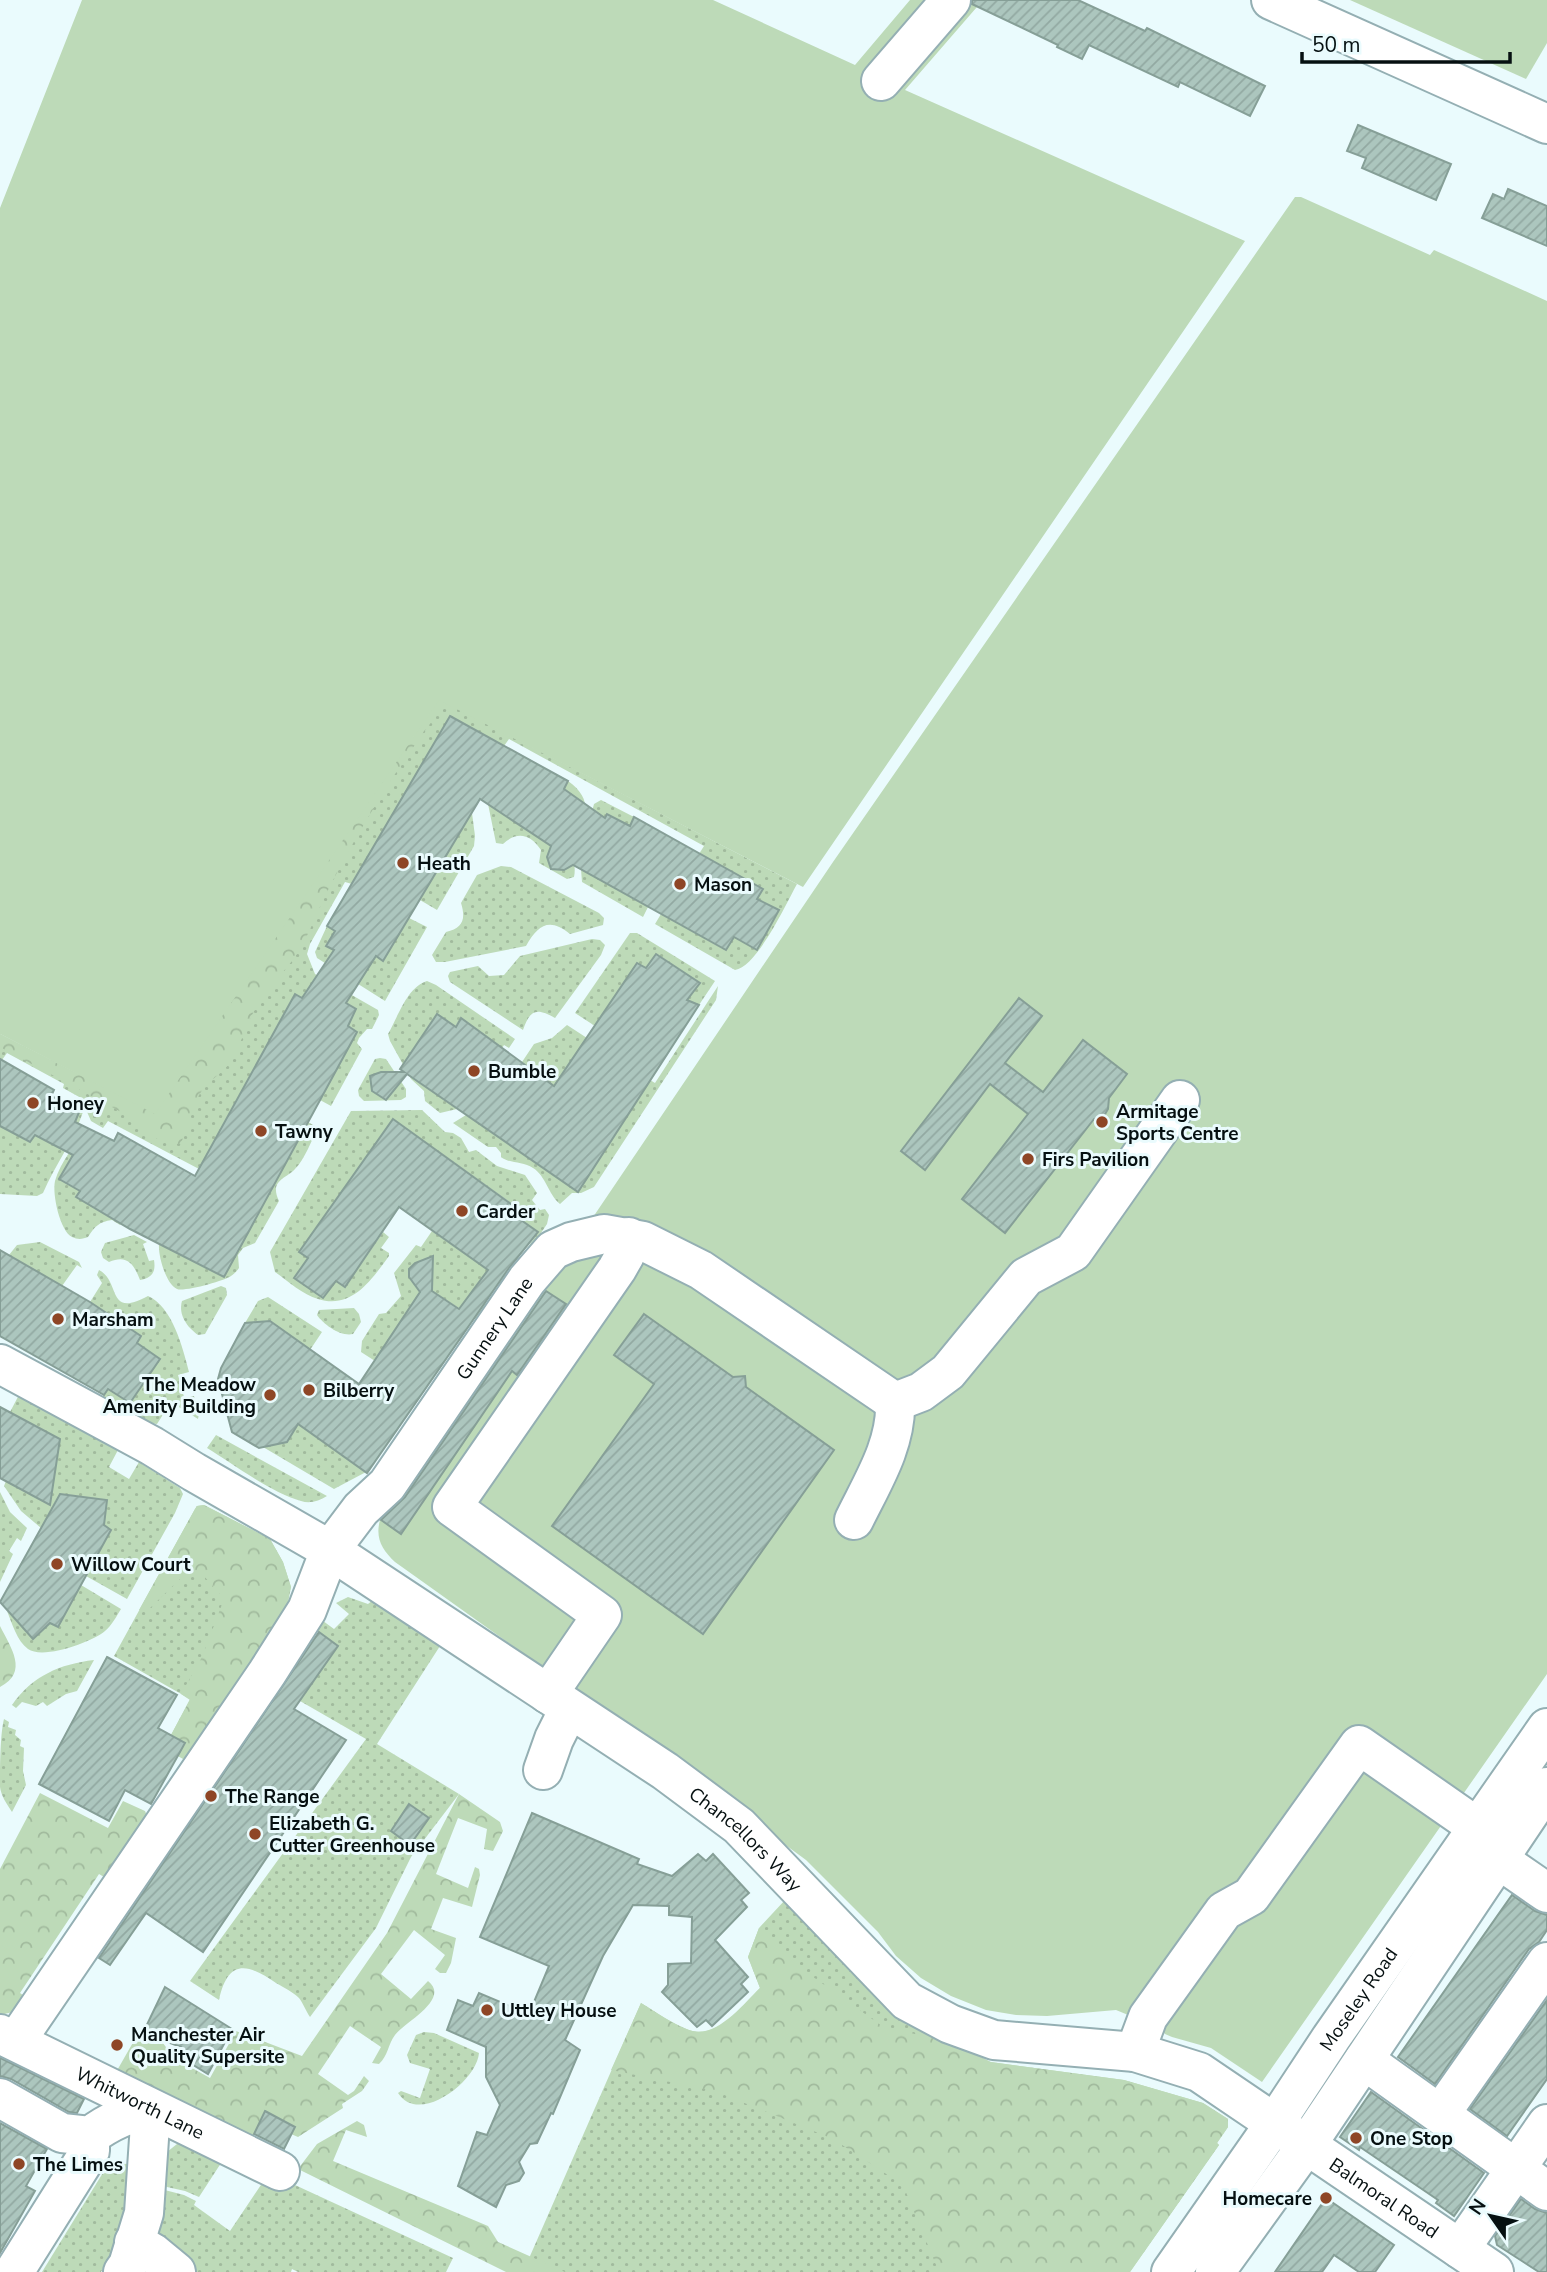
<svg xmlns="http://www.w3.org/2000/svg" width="1547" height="2272" viewBox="0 0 1547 2272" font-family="'Nunito Sans',sans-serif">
  <defs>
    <pattern id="grass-dots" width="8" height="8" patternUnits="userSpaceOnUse" patternTransform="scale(1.75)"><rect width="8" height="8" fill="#bddab8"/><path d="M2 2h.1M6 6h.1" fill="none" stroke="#a1ba9d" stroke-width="1.8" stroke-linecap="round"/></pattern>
    <pattern id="forest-crowns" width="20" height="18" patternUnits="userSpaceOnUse" patternTransform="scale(1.75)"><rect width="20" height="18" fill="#bddab8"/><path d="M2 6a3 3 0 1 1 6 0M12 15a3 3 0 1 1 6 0" fill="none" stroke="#a1ba9d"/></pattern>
    <pattern id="building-hatch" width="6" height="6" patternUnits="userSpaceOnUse" patternTransform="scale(1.75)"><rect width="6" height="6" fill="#acc6be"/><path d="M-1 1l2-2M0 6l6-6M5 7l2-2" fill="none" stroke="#92a9a2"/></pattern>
  </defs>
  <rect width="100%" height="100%" fill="#eafbfd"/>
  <g fill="url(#grass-dots)">
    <path d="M439,699l358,185c-11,20 -40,83 -62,86l-80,-46 6,-10 64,36 9,-13 45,-26 -22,-12 -58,-45 5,-8 -195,-107 -5,7 -54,-30 -98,168 -7,-2 -35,62 -3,10 8,20 63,36 1,5 -7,14h-5l-8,9 -2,5 5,6 -31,57 -11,-6 37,-68 -9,-6 8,-17 -44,-25 -10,14 -8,-3 -95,174 -91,-48 -5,7 -12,-7 -10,-23 -18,-10 1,-4 -57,-31 -5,7 -2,-1v-25l155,79z"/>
    <path d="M568,781c31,22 13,43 7,73 -2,7 1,14 -1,23l-7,2 -28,-16 2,-13c-11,-16 -24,-19 -38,-6l-7,-1 -8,-39 49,32 45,-34 -18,-13z"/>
    <path d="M601,800l33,17 -4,9 -23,-12 -25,46 16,19 50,28 -5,10 -61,-35 -2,-25 14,-53z"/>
    <path d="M472,813l3,23 -1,10 -37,64 -17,-10z"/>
    <path d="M501,866l10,1 88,46 5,5 -1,7 -33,9c-21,-17 -32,-9 -44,12l-81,16h-9l-4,-7 14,-23c17,-4 20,-13 15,-29l16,-28z"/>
    <path d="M409,918l18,9 -42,74 -68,-43 -2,-6 12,-26 8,5 -8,15 40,24 9,-14 8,4z"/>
    <path d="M630,933h7l78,48 -16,24 -12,-5 13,-17 -43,-29 -11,14 -9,-5 -42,63 -20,-13z"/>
    <path d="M592,939l8,1 5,5 -4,10 -46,63c-19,-11 -25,-8 -32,12l-73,-48 -2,-6 2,-4 28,-6 11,10 15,-1 16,-19z"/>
    <path d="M427,981l9,4 79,54 -6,9 -5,-3 -2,3 -42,-29 -39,64 36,26 -17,4 -15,-12 -1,-10 -13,-12 -21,-38 -2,-7c10,-17 19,-47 39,-53z"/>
    <path d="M718,986l-2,14 -122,187 -13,6h-9l-12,11c-12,-10 -14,-28 -27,-36 -10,-7 -23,-4 -32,-11v-4l-5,-6h-8l-35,-24 13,-8 112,77 72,-112 5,3z"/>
    <path d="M567,1025l20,13 -33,48 -32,-24 12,-18 18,-6z"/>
    <path d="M380,1058l6,1 20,30v8l-5,3 -37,1 -5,-5 -1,-6 17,-31z"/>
    <path d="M80,1110l3,2c-10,30 -28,53 -40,81l-6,3 -37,-2v-68l29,16 6,-7 26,14z"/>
    <path d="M422,1110l23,22 8,1 8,5 8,14 7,-2 21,16 28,9 12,18 -5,7 8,10 5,-1 4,6 -2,9 -44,66 -19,-14 -12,17 19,14 -12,14 -42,-27 -10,15 -52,52 -14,-9 1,-11 17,-27 7,-1 15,-17 -7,-23 22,-28 5,2 11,-16 53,37 5,-4 19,12 29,-44 -17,-12 4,-7 -132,-94 -93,133 8,6 -14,19 29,20 13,-16 9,6 38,-55 6,5 -8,11 8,5v3c-17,23 -37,54 -71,43 -15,-4 -30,-18 -43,-27l-5,-20 81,-141z"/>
    <path d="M308,1122l10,6c-7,13 -13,31 -23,41 -9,10 -26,11 -16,32l-24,42 -12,5 -5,7 1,13c-2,3 -5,6 -8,8 -7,5 -47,16 -54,13 -11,-5 -19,-33 -18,-45z"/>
    <path d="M85,1128l3,2 -29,49 21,12 -3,6 44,27 -1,1 -8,-5c-13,2 -17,6 -24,17 -5,2 -10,3 -16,0 -12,-6 -20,-43 -17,-56 5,-18 20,-36 30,-53z"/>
    <path d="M134,1235l13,7 -4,2 6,17 5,-1c2,12 -2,18 -14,20 -6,-16 -13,-26 -31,-18l-6,-4 -2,-6 4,-9z"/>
    <path d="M40,1242l39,20 3,6 -5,-3 -15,21 -53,-31 8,-10z"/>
    <path d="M99,1270c22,11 7,49 49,26 24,10 35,52 41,76l-11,3 6,22 10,-1 5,15 -1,8 -27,-17 -14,22 -9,-1 -68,-30 4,-7 18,11 6,-8 52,-30 -23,-16 4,-7 -51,-34 12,-19 -5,-8z"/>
    <path d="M221,1286l5,2 1,7 -22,39 -7,1c-11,-8 -20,-20 -16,-34z"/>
    <path d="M268,1297l54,35 -12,18 -40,-29 -25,2 13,-22z"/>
    <path d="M354,1308l5,6 2,8 -8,12c-12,3 -29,-9 -36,-19l2,-5z"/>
    <path d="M20,1393l98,57 -9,17 20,12 10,-17 41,26 3,6 -8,19 -48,86 -41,-23 25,-46 -7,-5 3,-25 -43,-6 -4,8 -4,-2 -15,28 -20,-17 -17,-25 2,-5 18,10 30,-55 -44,-24z"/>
    <path d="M298,1424l68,48 -32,17 -71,-42 24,-5z"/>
    <path d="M216,1435l111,61c-8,5 -17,8 -26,5 -29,-8 -68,-37 -94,-53z"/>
    <path d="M0,1492l10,20 17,16 -6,13 -4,-3 -8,13 4,3 -13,28z"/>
    <path d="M204,1505l66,34 13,23 8,25 -3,16 -105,156 -5,-3 7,-13 -14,-8 19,-36 -76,-43 81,-147 2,-3z"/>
    <path d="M81,1585l40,24c-5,8 -9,16 -16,22 -13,11 -62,29 -77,18 -11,-8 -16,-26 -21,-38l26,28 17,-16 8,3z"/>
    <path d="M348,1597l20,7 5,-4 67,46 -63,98 82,50 -48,63 -35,71 -66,89c-4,-6 -7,-14 -11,-19 -6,-6 -16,-11 -23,-15 -29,-20 -48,-24 -57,17l-29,-19 176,-242 -66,-38 38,-55 -25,-18 6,-10 15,11 15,-15 -13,-11z"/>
    <path d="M94,1660l-17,31 -11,3 -19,12 -4,-4 -7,4 -14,-4 -6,6 -4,-3c20,-29 48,-41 82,-45z"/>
    <path d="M4,1719l5,3 -1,5 8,3 -1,5 6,5 -1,6 4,2 -1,23 3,14 -14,27c-5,-8 -11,-16 -12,-25 0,-18 0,-52 4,-68z"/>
    <path d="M785,1900l117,117 88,45 134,18 79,23 25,16v8l-11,16 2,2 -89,127h-607l118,-269c15,9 32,21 48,27 29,10 54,-25 71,-42l-12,-31 11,-29z"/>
    <path d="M424,2032l10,1 45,20c-2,28 -60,73 -81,40l3,-2 19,7 10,-29 -20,-6 -3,-8 9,-20z"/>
    <path d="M182,2140l41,20 -24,37 -14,-6 -27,-6 -1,-25z"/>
    <path d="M109,2163l19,1 7,26 -22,60 -12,22h-59z"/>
    <path d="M269,2173l184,85 -7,14h-148l-6,-3 -1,3h-100l-34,-34v-50l27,7 12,6 -2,4 36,26z"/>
  </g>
  <g fill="url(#forest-crowns)">
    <path d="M439,699l7,4c-45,57 -84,121 -117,185 -10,19 -17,39 -27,58 -12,21 -29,35 -42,55 -12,18 -17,38 -27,57 -7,13 -21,20 -30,31 -12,16 -14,36 -22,54l-9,2 -17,-7 -19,-18 -136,-73v-13l155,79z"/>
    <path d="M204,1505l66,34 13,23 8,25 -12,43 -92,130 -9,-4 7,-13 -14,-8 19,-35 -9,-6 21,-37 22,-58 -21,-24 -23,4 -32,31h-9l56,-101 2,-3z"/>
    <path d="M0,1626c11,22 29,46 0,61z"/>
    <path d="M40,1793l68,35 15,-27 22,10 3,7 -39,62 -10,-6 -79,119 10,7 -17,12 -13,3v-146z"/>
    <path d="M459,1794l41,28 3,9 -10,20 -9,-2 3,-20 -29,-11 -22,56 32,14 7,-21 4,2 1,6 -8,32 -29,-9 -12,31 25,9 -5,25 -5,10h-6l-5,-4 10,-14 -31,-25 -33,44 30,25 17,-18c23,18 -23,41 -33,54 -7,9 -7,21 -16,29l-7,-1 9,-16 -31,-21 -32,48 30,21 6,-4 10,-15 5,5 -7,10 -20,13 1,4 -45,29 -7,-3 4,-7 -30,-15 -14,28 -136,-66 20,-35 8,-6 17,6 14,19 36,20 26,-47 66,25 85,-123z"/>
    <path d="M759,1928l22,26 101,72 70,17 39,19 133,18 79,23 25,16v8l-11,16 2,2 -89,127h-191l-36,-87 -70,-46 -118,-48 -104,-21 30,-67c15,9 31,21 48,27 27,10 54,-26 71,-42l-12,-31z"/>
    <path d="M357,2121l7,4 3,12 -21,-7 -13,31 155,65 10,16 67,30h-59l-208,-103 19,-25z"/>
  </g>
  <g fill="#bddab8">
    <path d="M82,0h631l142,65 55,-65h73l-78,90 340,151 -442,646 -364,-187 -284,414 -155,-80v-826z"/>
    <path d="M1350,0h197v43l-21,36z"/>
    <path d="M1295,197h6l129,58 4,-5 113,51v1373l-285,408 -51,-34 -39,-11 -7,-3 -5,-6 -44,-18 -69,6 -31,-1 -30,-5 -35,-14 -30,-18 -25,-22 -18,-24 -72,-72 -272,-199 -139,-99c-13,-12 -20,-24 -15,-42l146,-213 34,-41 273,-404z"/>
  </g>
  <g fill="url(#building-hatch)" stroke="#869f97" stroke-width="2">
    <path d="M972,0h106l67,31 2,-3 118,58 -15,30 -70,-34 -2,5 -89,-42 -7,14 -25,-12 1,-2 -86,-41z"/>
    <path d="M1358,125l93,39 -15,36 -74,-32 4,-10 -19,-7z"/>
    <path d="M1508,189l39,17v40l-65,-28 11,-24 11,5z"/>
    <path d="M450,716l118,65 -4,8 41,29 2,-4 23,12 4,-9 129,72 -6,10 22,11 -22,40 -23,-13 -8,13 -153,-85 -9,5 -13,-1 -4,-12 4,-11 -71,-47 -97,162 -7,-5 -30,47 10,6 -8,17 9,6 -133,245 -94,-48 -54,-32 4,-6 -21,-12 14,-24 -38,-20 -5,7 -30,-16v-67l54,31 -3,6 29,14 -5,12 39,19 4,-8 77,43 100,-182 7,4 32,-48 -8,-4 9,-15 -8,-5z"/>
    <path d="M656,954l44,29 -13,17 12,5 -121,187 -171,-118 -21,26 -14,-9 -2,-15 11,-4h23l-4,-3 37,-55 19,13 5,-9 93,68 83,-123 9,5z"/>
    <path d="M1019,998l23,18 -37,47 38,29 40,-52 44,34 -18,24 -1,11 -4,7 -10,3 -89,114 -43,-34 66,-85 -38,-30 -65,86 -24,-19z"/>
    <path d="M393,1119l132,95 -4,6 17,12 -29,36 -142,205 -69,-49 -11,18 -28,6 -27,-16 -14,-53 3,-11 24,-45 25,-2 89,63 61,-92 -11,-15v-8l6,-6 18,-7 -1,35 27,18 29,-39 -89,-63 -54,80 -9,-6 -13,17 -29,-20 14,-20 -9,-6z"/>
    <path d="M0,1250l90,52 51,34 -4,7 23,16 -30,44 -22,-14 -4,6 -104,-59z"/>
    <path d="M546,1291l20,13 -49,71 -5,-4 -111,163 -20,-14 24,-23z"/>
    <path d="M644,1314l89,63 12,-1 1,11 88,63 -131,184 -151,-108 102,-142 -40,-29z"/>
    <path d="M0,1407l60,32 -10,66 -50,-27z"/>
    <path d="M60,1494l47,6 -3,25 7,5 -53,97 -8,-4 -17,16 -33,-37z"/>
    <path d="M319,1632l19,14 -44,63 52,31 -143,212 -57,-39 -36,52 -11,-7z"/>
    <path d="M107,1657l70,38 -19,33 27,15 -34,61 -26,-14 -16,31 -70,-37z"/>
    <path d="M409,1804l20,14 -19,27 -19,-14z"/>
    <path d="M532,1813l107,46 -2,5 35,12 26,-22 8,7 7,-7 36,39 -8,7 6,7 -32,33 33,37 -7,7 7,8 -36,34 -6,-6 -9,7 -35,-35 6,-7v-21l23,-1 1,-46 -23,-2v-9l-36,-1 -30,51 -38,84 15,10 -27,64 -2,-1 -14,30 -7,1 -11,18 5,11 -5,8 -13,4 -10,22 -38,-21 19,-54 10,3 13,-30 -14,-28v-30l-39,-17 11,-30 15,6 6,-13 50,21 20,-48 -69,-29z"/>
    <path d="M1512,1895l23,16 12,4v15l-8,12 -10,7 -94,135 -37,-27z"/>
    <path d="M165,1987l67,42 -24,45 -31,-19 4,-8 -38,-14z"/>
    <path d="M1547,2000v79l-40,57 -37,-27z"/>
    <path d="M0,2058l84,41 -7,14 -8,-1 -58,-33 -11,-3z"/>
    <path d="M1371,2092l113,81 -30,43 -18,-13 2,-3 -78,-53 -1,3 -19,-13z"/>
    <path d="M265,2111l30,16 -11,22 -30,-15z"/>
    <path d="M0,2123l47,26 -21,37 9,5 -35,62z"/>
    <path d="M1326,2198l68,47 -19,27h-16l-25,-17 -12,17h-47z"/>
    <path d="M1521,2199l14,10 12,4v59h-8l-42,-27 -2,-9z"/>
  </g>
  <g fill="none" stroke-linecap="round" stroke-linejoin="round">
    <g stroke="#94afb3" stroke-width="42">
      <g id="minor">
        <path d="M881,81l70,-81"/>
        <path id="s1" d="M0,1364l152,82 42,26 136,78 335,221 74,55 168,175 43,23 44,16 141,12 64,20 295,200"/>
        <path d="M895,1402l26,-10 27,-20 78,-95 47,-25 107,-152"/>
        <path d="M854,1520c18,-37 43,-76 41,-118"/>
        <path d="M548,1694l54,-79 -150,-108 165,-238 8,-14 4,-18"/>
        <path d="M543,1770l11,-31 15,-30"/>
        <path d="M1498,1859l49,34"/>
        <path id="s2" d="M0,2034l280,137"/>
        <path id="s3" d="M16,2041l251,-368 40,-63 23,-60 31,-41 26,-24 140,-205 26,-30 18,-8 33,-8 39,7 58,29 194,132"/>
        <path d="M1135,2052l13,-35 76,-106 27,-15 108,-151 118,82"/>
        <path d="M1364,2060l183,131"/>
        <path d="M0,2098l62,35 28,3c20,-15 37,-22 61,-27l-7,104 -16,52 -5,7"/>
        <path d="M1441,2113l106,-151"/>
        <path d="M134,2242l19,11 23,19"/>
        <path d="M1460,2249l87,-125"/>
        <path d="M14,2272l76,-121v-15"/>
      </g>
    </g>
    <g stroke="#94afb3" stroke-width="42">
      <g id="major">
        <path id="s4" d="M1171,2272l104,-149 56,-85 216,-310"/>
        <path d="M1215,2272l91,-126 241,-359"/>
      </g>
    </g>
    <g stroke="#94afb3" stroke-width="42">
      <path id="highway" d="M1271,0l276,124"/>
    </g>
    <use href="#minor" stroke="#fff" stroke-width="38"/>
    <use href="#major" stroke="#fff" stroke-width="38"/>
    <use href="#highway" stroke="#fff" stroke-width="38"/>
  </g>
  <g fill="#8e4626" stroke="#eafbfd" stroke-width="2.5">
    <circle cx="403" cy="863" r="7"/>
    <circle cx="680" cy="884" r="7"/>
    <circle cx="474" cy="1071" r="7"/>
    <circle cx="33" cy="1103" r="7"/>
    <circle cx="1102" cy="1122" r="7"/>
    <circle cx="261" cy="1131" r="7"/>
    <circle cx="1028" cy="1159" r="7"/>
    <circle cx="462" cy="1211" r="7"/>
    <circle cx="58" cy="1319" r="7"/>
    <circle cx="309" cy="1390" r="7"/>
    <circle cx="270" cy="1395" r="7"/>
    <circle cx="57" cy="1564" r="7"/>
    <circle cx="211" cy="1796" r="7"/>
    <circle cx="255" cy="1834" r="7"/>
    <circle cx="487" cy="2010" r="7"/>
    <circle cx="117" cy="2045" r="7"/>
    <circle cx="1356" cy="2138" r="7"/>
    <circle cx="19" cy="2164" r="7"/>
    <circle cx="1326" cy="2198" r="7"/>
  </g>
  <g text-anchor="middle" stroke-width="6" stroke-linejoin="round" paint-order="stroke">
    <g font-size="19" font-weight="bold" fill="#061011" stroke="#eafbfd" text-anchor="start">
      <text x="417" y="870">Heath</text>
      <text x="694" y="891">Mason</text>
      <text x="488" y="1078">Bumble</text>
      <text x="47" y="1110">Honey</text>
      <text x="1116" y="1118">Armitage<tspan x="1116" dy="22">Sports Centre</tspan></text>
      <text x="275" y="1138">Tawny</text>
      <text x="1042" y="1166">Firs Pavilion</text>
      <text x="476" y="1218">Carder</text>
      <text x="72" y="1326">Marsham</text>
      <text x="256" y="1391" text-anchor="end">The Meadow<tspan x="256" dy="22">Amenity Building</tspan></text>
      <text x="323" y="1397">Bilberry</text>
      <text x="71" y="1571">Willow Court</text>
      <text x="225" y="1803">The Range</text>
      <text x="269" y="1830">Elizabeth G.<tspan x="269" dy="22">Cutter Greenhouse</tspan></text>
      <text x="501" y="2017">Uttley House</text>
      <text x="131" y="2041">Manchester Air<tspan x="131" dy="22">Quality Supersite</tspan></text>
      <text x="1370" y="2145">One Stop</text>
      <text x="33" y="2171">The Limes</text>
      <text x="1312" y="2205" text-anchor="end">Homecare</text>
    </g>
    <g font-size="19" fill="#061011" stroke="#eafbfd">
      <text dy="7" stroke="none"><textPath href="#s3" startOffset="861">Gunnery Lane</textPath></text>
      <text dy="7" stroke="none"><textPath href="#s1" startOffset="886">Chancellors Way</textPath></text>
      <text dy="7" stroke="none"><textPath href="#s4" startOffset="331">Moseley Road</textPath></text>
      <text dy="7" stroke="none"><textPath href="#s2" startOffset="156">Whitworth Lane</textPath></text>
      <text dy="7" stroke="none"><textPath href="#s1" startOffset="1643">Balmoral Road</textPath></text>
    </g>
  </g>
  <g transform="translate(1491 2216) rotate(304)" stroke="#eafbfd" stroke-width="5" paint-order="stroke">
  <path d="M0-5L12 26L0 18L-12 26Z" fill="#061011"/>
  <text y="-10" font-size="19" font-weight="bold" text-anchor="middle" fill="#061011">N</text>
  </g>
  <path d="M1302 52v10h208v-10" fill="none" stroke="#061011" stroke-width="3.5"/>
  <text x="1312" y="52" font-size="21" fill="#061011" stroke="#eafbfd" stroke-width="5" paint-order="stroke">50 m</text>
</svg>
